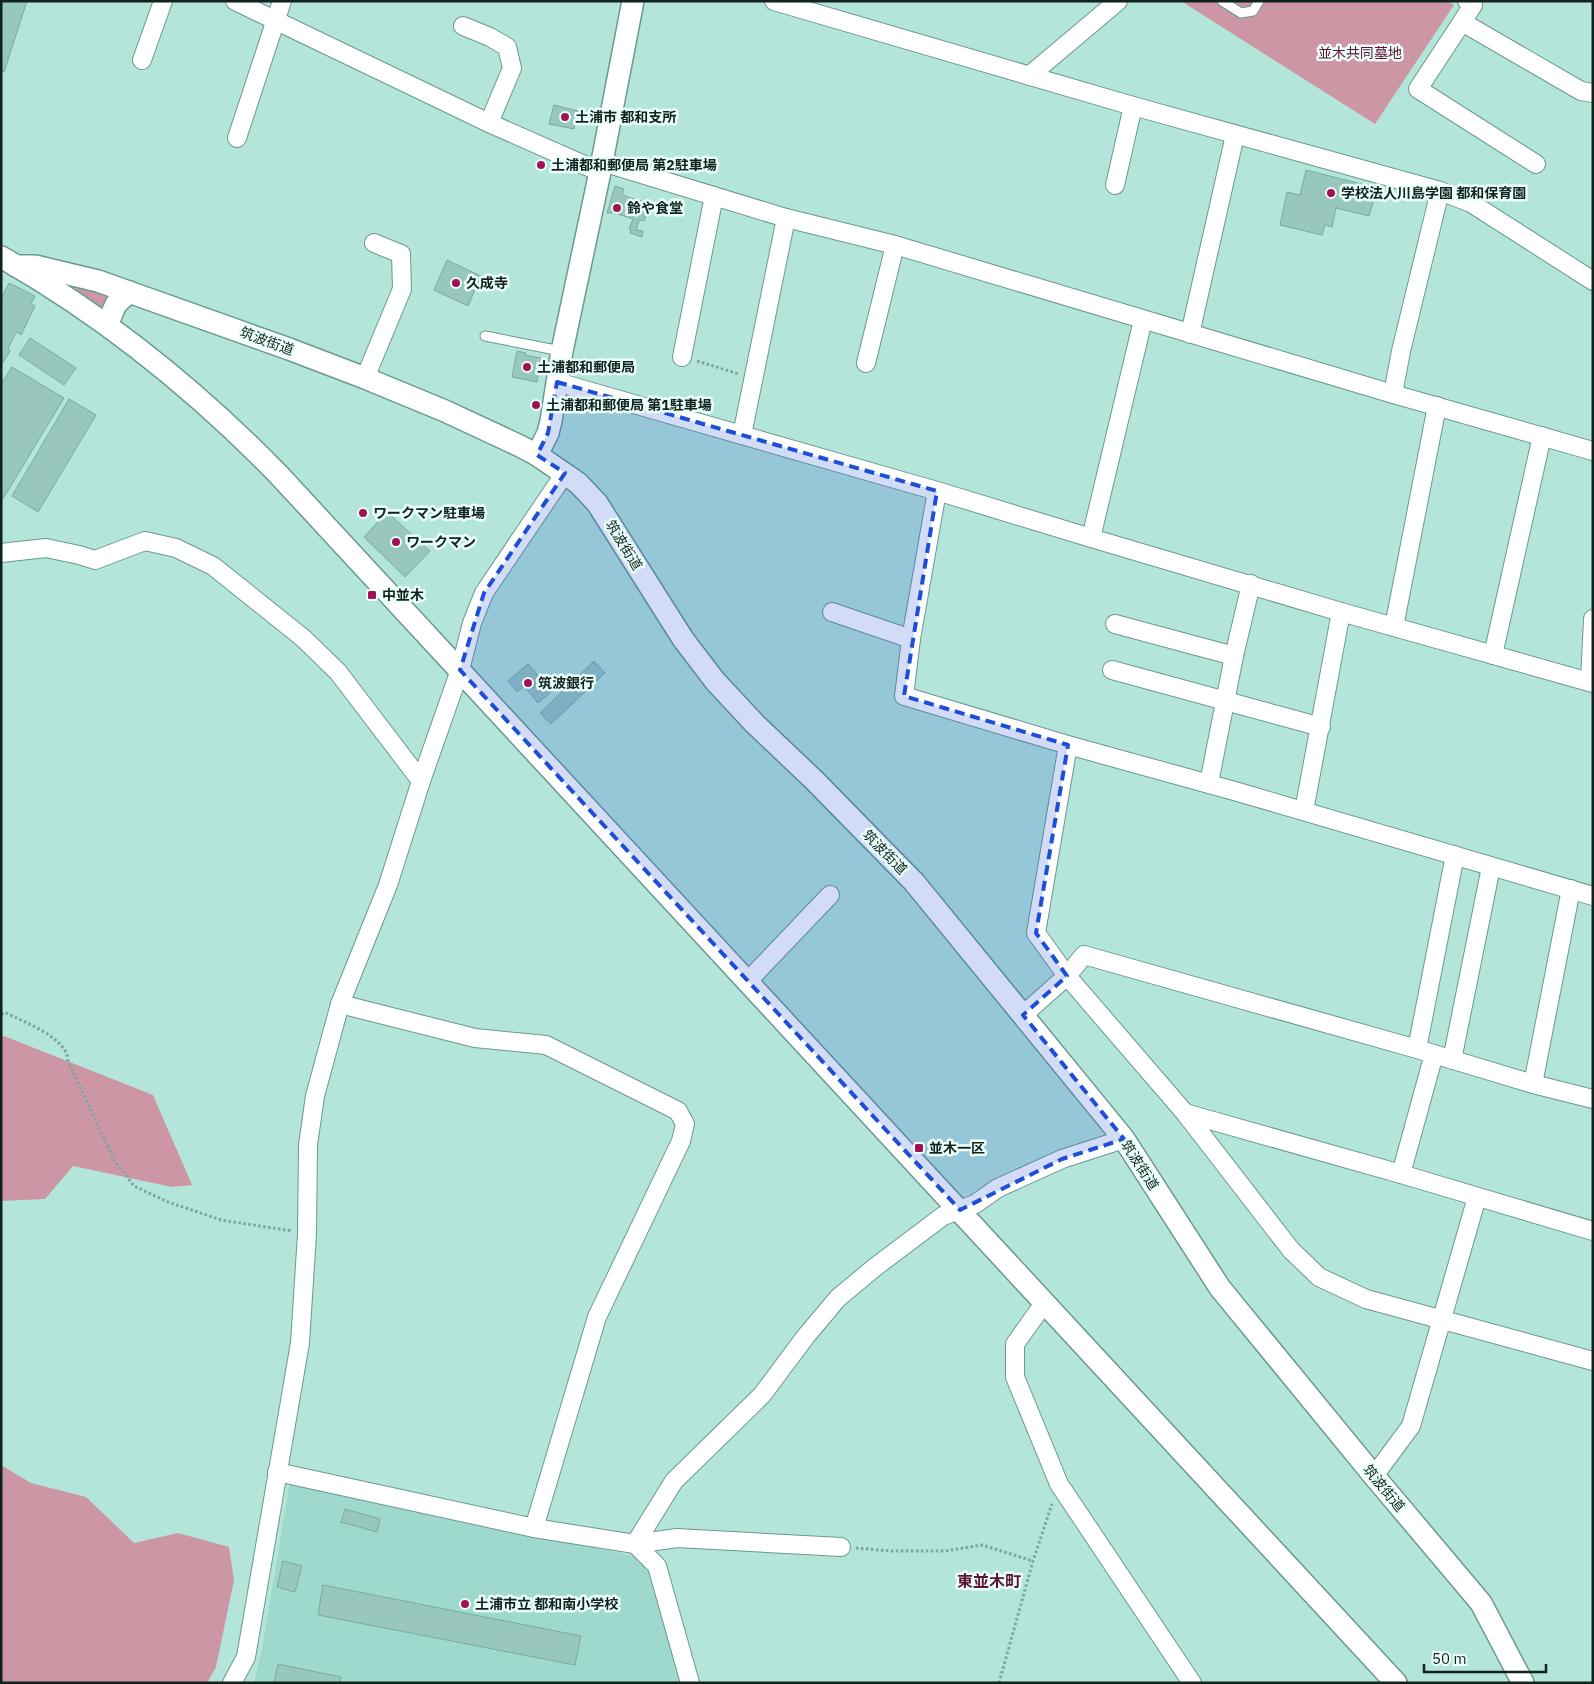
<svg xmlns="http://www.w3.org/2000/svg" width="1594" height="1684" viewBox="0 0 1594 1684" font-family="'IBM Plex Sans','Noto Sans JP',sans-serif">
  <rect width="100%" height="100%" fill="#b4e5da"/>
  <path fill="#9fd9cd" d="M290,1482l357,77 35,124h-428l8,-34z"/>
  <g fill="#cd96a5">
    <path d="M1181,1h268l5,4 -79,119z"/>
    <path d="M79,286l39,8 -11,19 -33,-22z"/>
    <path d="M4,1036l149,59 39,90 -20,2 -99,-21 -28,33 -44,2v-164z"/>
    <path d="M1,1465l30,18 55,14 48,46 44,-10 51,14 5,33 -18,87 -9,16h-206z"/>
  </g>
  <g fill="#97c7bd" stroke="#7baaa0">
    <path d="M1,1h26l-23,71 -3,-1z"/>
    <path d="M554,105l24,6 -4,18 -25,-5z"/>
    <path d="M1306,170l71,18 -8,28 -33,-8 -4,19 -7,-2 -3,10 -42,-10 7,-33 13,3z"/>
    <path d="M615,186l9,3 -2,6 29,9 -7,17 -5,-1 -3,10 7,1 -1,6 -12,-4 1,-4h-2l4,-10 -21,-7v1h-5z"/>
    <path d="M447,260l34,16 -13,30 -34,-16z"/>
    <path d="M9,283l26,13 -4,8 4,2 -14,29 -5,-3 -8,17 2,2 -9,15v-67z"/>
    <path d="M30,338l46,30 -12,17 -45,-30z"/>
    <path d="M517,351l9,2 -1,2 16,3 -4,24 -25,-5z"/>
    <path d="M12,367l52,31 -63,104v-118z"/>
    <path d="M69,399l27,16 -58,97 -26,-16z"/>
    <path d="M387,512l43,39 -25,26 -41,-40z"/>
    <path d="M594,661l11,12 -54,51 -11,-11z"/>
    <path d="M528,664l24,27 -14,12 -14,-17 -7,6 -9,-11z"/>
    <path d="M345,1509l35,10 -3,13 -36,-10z"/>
    <path d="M283,1561l19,5 -7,26 -18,-5z"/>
    <path d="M323,1585l258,51 -6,29 -257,-50z"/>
    <path d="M278,1664l63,13 -1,6h-66z"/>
  </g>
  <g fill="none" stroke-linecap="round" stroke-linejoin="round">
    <g stroke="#6a998f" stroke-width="11">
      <g id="service">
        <path d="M1222,1l19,12 12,-2 6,-10"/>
        <path d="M485,336l76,15"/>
      </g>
    </g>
    <g stroke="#6a998f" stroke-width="20">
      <g id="minor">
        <path d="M235,1l254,122 111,49"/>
        <path d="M774,1l359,105 307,85 31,12 122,78"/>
        <path d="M1467,1l6,4 -11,17 119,69 12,2"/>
        <path d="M1462,22l-44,67 118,75"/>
        <path d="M463,26l27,11 17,10 5,21 -23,55"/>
        <path d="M142,60l21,-59"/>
        <path d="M1029,76l89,-75"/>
        <path d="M237,138l45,-137"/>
        <path d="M602,162l184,56 109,27 498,149 200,57"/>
        <path d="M1115,185l18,-79"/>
        <path d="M1190,334l45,-199"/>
        <path d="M682,357l32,-161"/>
        <path d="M866,363l29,-118"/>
        <path d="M365,378l37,-89 -1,-35 -27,-11"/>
        <path d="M557,382l380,109 154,47 250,74 252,71"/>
        <path d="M1393,394l8,-43 39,-160"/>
        <path d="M742,435l44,-217"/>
        <path d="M937,491l-26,148 -7,57 164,49 170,47 355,104"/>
        <path d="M1091,538l52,-218"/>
        <path d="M1,553l45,-5 33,7 16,5 50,-19 31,7 37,18 90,72 35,34 83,109"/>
        <path d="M832,612l79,27"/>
        <path d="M1115,624l119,32"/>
        <path d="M1394,627l43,-221"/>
        <path d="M1493,655l49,-219"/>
        <path d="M1112,670l209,57"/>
        <path d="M1590,682l3,-63"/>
        <path d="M1068,745l-32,188 31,43 118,137 106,137 28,27 47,22 227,62"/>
        <path d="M1209,783l25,-127 17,-72"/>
        <path d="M1304,811l37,-199"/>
        <path d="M747,982l83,-87"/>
        <path d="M340,1004l135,34 71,7 132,66 7,13 -4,17 -84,176 -63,211"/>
        <path d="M1023,1015l44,-39 17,-21 333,94 116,35 60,15"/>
        <path d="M1417,1049l38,-194"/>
        <path d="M1452,1060l39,-193"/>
        <path d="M1533,1084l38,-195"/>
        <path d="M1185,1113l216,61 192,57"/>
        <path d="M1401,1174l33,-120"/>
        <path d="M1045,1302l-30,42v33l44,107 133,199"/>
        <path d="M277,1472l257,56 101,16 42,-6 164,9"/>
        <path d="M1374,1476l37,-50 66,-229"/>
        <path d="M635,1544l39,-63 88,-86 44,-59 32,-38 36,-30 69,-52 32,-12 23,-16 64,-29 62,-20"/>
        <path d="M635,1544l22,22 33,117"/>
        <path d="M232,1683l14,-26 54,-314 7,-109 1,-89 7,-49 25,-92 48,-119 33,-104 39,-111 12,-47 12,-30 81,-120"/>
      </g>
    </g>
    <g stroke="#6a998f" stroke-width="24">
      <g id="tertiary">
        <path d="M1,257c102,58 195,133 277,217l1118,1209"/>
        <path d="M16,266h19l63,15 191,68 76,29 80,33 75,35 17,9 41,28 19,20 86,136 32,42 40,43 59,56 100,102 210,257 96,149 154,188 107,127 42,80"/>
        <path d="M107,325l9,-21 13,-12"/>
        <path d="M537,455l11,-22 3,-12 11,-70 38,-179 33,-171"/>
      </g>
    </g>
    <g stroke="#7ea59d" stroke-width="3" stroke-dasharray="2.5 2.5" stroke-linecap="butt">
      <path d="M697,361l42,13"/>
      <path d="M1,1014l5,-1c18,9 62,25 62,48l46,99 20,26 34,16 53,18 71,11"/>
      <path d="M856,1548l35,3h54l37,-6 51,16"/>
      <path d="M999,1683l34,-122 19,-57"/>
    </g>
    <use href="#service" stroke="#fff" stroke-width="9"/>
    <use href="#minor" stroke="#fff" stroke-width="18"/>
    <use href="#tertiary" stroke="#fff" stroke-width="21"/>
  </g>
  <path fill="#1d4ed8" fill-opacity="0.2" stroke="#1d4ed8" stroke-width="4" stroke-dasharray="10 6" stroke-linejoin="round" d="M557,382l380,109 -33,205 164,49 -32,188 31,43 -44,39 101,124 -62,20 -102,51 -500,-540 24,-77 81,-120 -28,-18 11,-22z"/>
  <g fill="#a31155" stroke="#ebfffa" stroke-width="2">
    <circle cx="565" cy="117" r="5"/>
    <circle cx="541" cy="165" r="5"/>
    <circle cx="1331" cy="193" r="5"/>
    <circle cx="617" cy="208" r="5"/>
    <circle cx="456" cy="283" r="5"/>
    <circle cx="527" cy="367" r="5"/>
    <circle cx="536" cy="405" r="5"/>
    <circle cx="363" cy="513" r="5"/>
    <circle cx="396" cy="542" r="5"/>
    <rect x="367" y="590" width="10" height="10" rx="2.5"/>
    <circle cx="528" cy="683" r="5"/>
    <rect x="914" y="1143" width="10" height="10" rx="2.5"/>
    <circle cx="465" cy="1604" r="5"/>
  </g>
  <g text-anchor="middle" stroke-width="5" stroke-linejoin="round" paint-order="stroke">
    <g font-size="14" fill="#5e1131" stroke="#ebfffa">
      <text x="1360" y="58">並木共同墓地</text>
    </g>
    <g font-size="14" font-weight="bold" fill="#10231f" stroke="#ebfffa" text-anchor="start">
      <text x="575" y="122">土浦市 都和支所</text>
      <text x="551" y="170">土浦都和郵便局 第2駐車場</text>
      <text x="1341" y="198">学校法人川島学園 都和保育園</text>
      <text x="627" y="213">鈴や食堂</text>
      <text x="466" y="288">久成寺</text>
      <text x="537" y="372">土浦都和郵便局</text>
      <text x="546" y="410">土浦都和郵便局 第1駐車場</text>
      <text x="373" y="518">ワークマン駐車場</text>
      <text x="406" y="547">ワークマン</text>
      <text x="382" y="600">中並木</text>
      <text x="538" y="688">筑波銀行</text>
      <text x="929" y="1153">並木一区</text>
      <text x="475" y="1609">土浦市立 都和南小学校</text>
    </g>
    <g font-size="14" fill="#10231f" stroke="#ebfffa">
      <text transform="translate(267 341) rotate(20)" y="5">筑波街道</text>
      <text transform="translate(624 545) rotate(58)" y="5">筑波街道</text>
      <text transform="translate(885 852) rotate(45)" y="5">筑波街道</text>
      <text transform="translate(1140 1165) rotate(57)" y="5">筑波街道</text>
      <text transform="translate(1384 1488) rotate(50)" y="5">筑波街道</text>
    </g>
    <g font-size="16" font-weight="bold" fill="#591731" stroke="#ebfffa">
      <text x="989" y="1587">東並木町</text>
    </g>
  </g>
  <rect width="1594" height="1684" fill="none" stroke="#10231f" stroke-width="5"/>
  <path d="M1424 1664v8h122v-8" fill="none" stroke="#10231f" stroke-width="2.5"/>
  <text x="1432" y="1664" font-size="15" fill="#10231f" stroke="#ebfffa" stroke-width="4" paint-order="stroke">50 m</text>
</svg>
